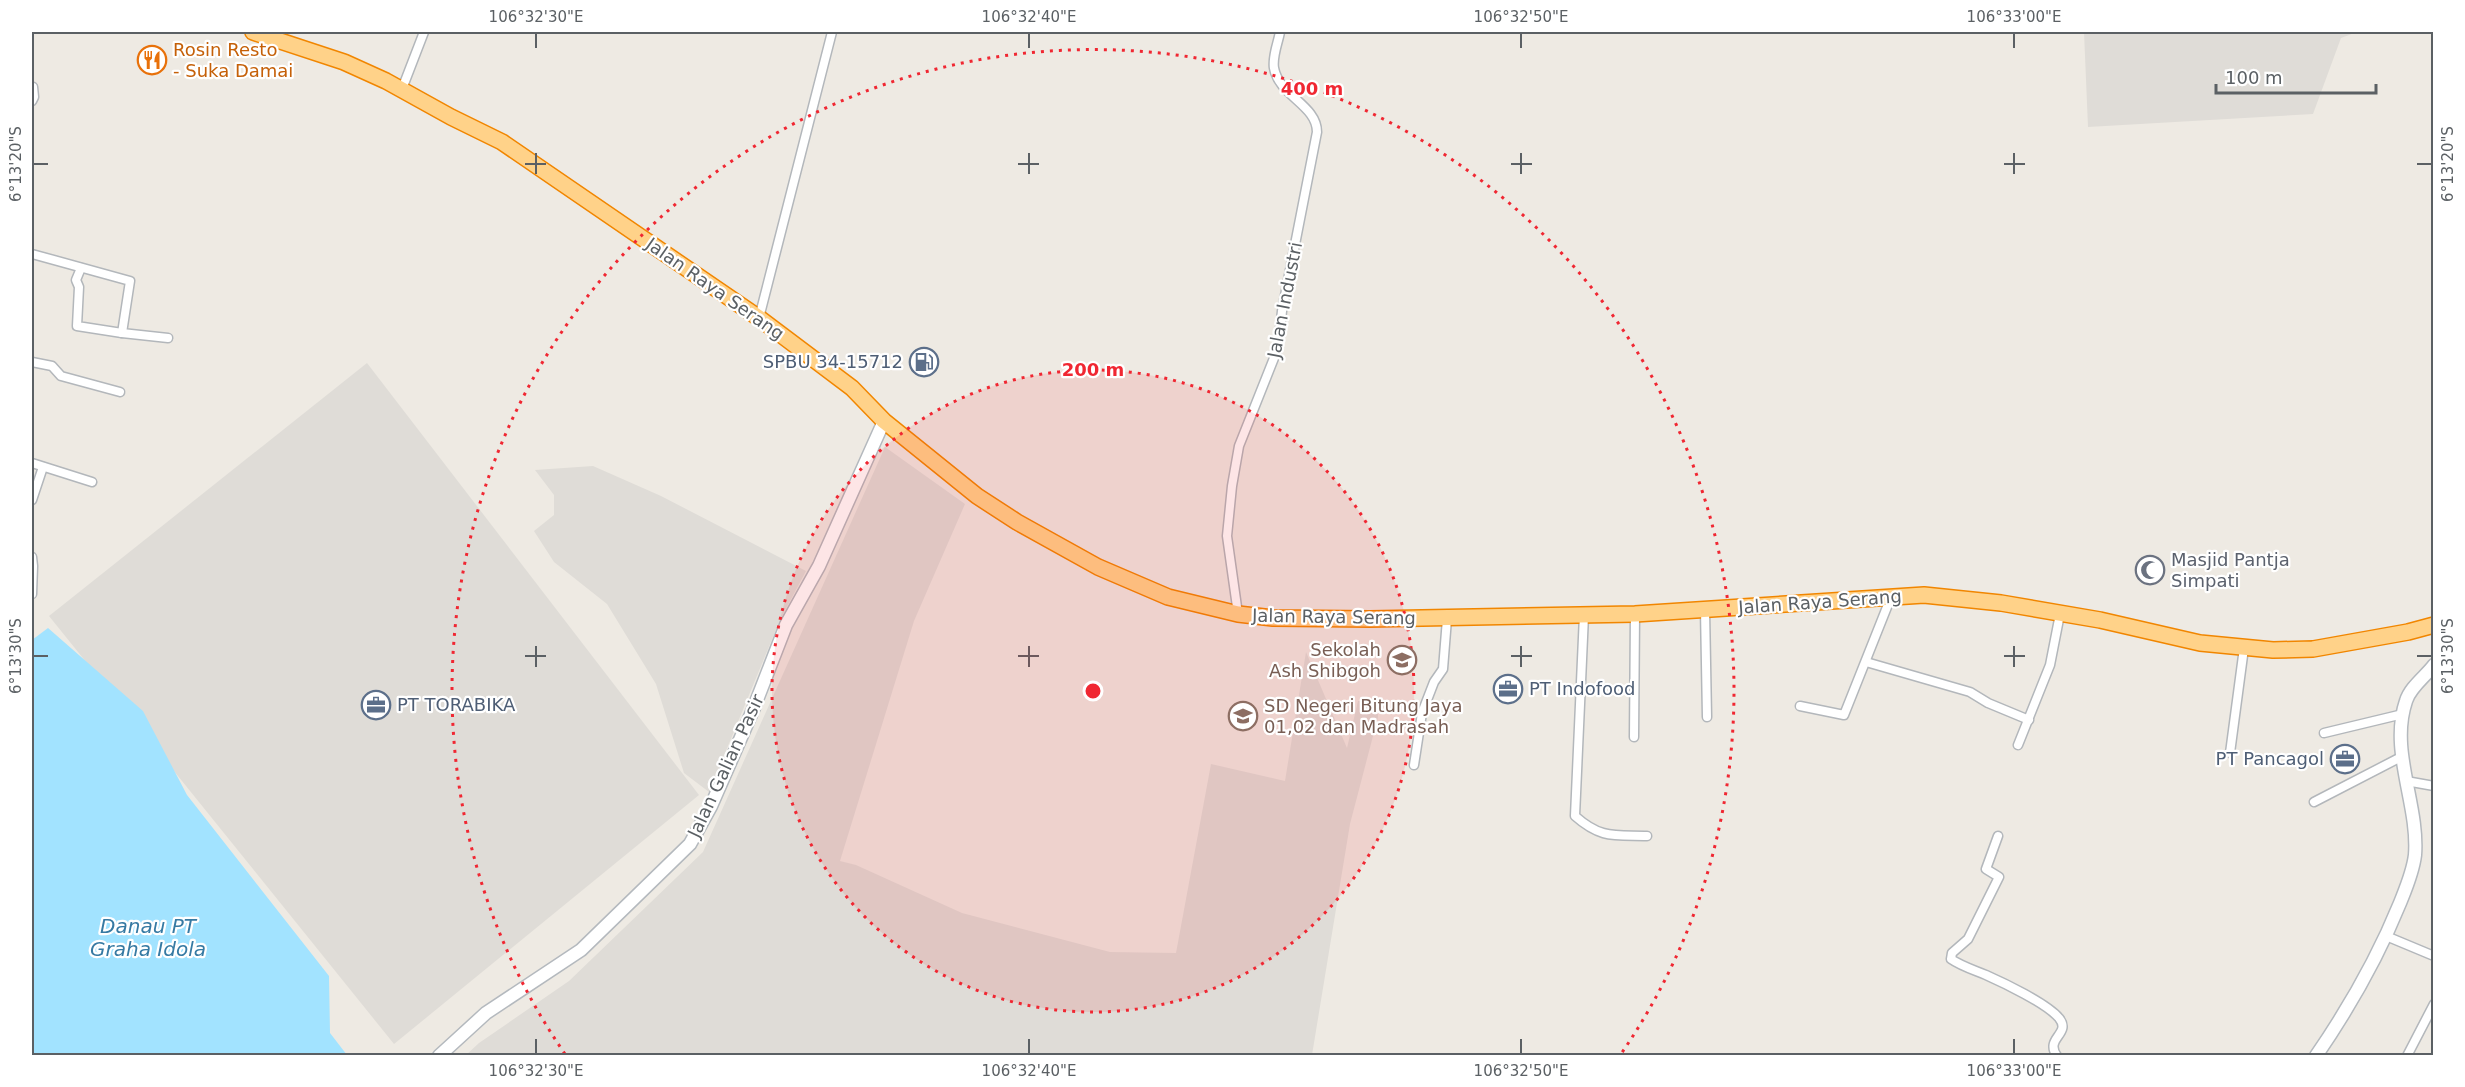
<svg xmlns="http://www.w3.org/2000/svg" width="2465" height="1087" viewBox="0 0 2465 1087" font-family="'DejaVu Sans',sans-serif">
  <rect width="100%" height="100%" fill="#eeeae3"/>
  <g fill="#dfdcd7">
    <path d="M2084,32h273l-16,6 -28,76 -225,13z"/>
    <path d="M367,363l332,432 -305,249 -345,-428z"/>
    <path d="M885,447l80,57 -51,117 -74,240 16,4 106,48 148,39 66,1 35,-189 74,17 21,-129 41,96 11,-47h11l9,5v11l-28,107 -38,231h-846l13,-12 90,-62 134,-129z"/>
    <path d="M593,466l68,30 145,75 -26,49 -71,172 -25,-19 -28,-89 -49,-80 -53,-42 -20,-31 20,-16v-20l-19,-25z"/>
  </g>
  <path fill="#a2e3ff" d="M48,628l95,83 44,84 142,181 1,57 17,22h-315v-415z"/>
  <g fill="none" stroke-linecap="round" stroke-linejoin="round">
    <g stroke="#b3b7bb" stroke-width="11">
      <g id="street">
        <path d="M402,89l22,-57"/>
        <path d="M32,101l2,-4 -1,-10"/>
        <path d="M32,254l98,27 -8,52 46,5"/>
        <path d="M81,268l-5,12 3,7 -2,39 45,7"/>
        <path d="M759,318l73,-286"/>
        <path d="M32,362l20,4 9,10 59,16"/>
        <path d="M32,463l60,19"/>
        <path d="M32,500l11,-33"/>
        <path d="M32,557l1,9 -1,28"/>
        <path d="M1705,610l2,107"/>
        <path d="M1238,614l-11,-78 5,-50 7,-40 39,-98 4,-37 35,-179c0,-27 -38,-36 -43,-64 -2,-11 4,-25 6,-36"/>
        <path d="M1584,615l-9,201c26,23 39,19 72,20"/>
        <path d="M1866,662l104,30 18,11 41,17"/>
        <path d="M1800,706l44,9 47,-118"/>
        <path d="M2324,733l79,-19"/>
        <path d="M1634,737l1,-123"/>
        <path d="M2018,745l32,-80 10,-51"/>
        <path d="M2230,753l14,-105"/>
        <path d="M1414,765l8,-52 12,-31 9,-13 4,-50"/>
        <path d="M2406,781l28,5"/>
        <path d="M2314,802l89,-46"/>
        <path d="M1998,836l-12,33 13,8 -31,62 -16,14 -1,6c10,7 23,11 35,16 18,8 60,28 73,43 13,16 -15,20 -2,38"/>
        <path d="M2386,936l48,20"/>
        <path d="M2407,1056l27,-52"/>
      </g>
    </g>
    <g stroke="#b4b9be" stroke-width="15">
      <g id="secondary">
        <path d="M439,1056l47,-43 95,-63 109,-106 21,-38 42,-96 33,-85 33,-59 65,-145"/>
        <path d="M2316,1056c33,-48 62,-99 84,-153 6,-15 13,-31 15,-48 4,-51 -26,-104 -9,-154 4,-14 20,-25 28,-36"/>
      </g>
    </g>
    <g stroke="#f18600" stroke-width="18">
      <path id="highway" d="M253,32l91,30 42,19 65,36 51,25 257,176 93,70 32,33 93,75 40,26 81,45 70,30 70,17 35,4 97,1 265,-5 289,-19 77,8 99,17 100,23 73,7 40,-1 95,-17 26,-7"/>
    </g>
    <use href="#street" stroke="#fff" stroke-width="8"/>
    <use href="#secondary" stroke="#fff" stroke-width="12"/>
    <use href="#highway" stroke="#ffd289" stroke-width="15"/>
  </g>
  <path fill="none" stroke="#5b6064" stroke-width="2" d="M536,33v15M1029,33v15M1521,33v15M2014,33v15M536,153v21M1029,153v21M1521,153v21M2014,153v21M33,164h15M525,164h21M1018,164h21M1511,164h21M2004,164h21M2417,164h15M536,646v21M1029,646v21M1521,646v21M2014,646v21M33,656h15M525,656h21M1018,656h21M1511,656h21M2004,656h21M2417,656h15M536,1039v15M1029,1039v15M1521,1039v15M2014,1039v15"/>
  <circle cx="1093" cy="691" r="321" fill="#f02732" fill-opacity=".12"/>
  <g fill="none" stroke="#f02732" stroke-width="3" stroke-dasharray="3 6">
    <circle cx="1093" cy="691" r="321"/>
    <path d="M565 1054A641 641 0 1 1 1621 1054"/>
  </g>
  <defs>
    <g id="restaurant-ring" transform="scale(1.5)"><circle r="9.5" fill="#fff" stroke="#e8710a" stroke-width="1.5"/><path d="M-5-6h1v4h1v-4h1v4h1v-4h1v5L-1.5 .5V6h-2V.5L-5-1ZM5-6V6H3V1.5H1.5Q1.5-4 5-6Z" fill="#e8710a"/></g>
    <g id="fuel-ring" transform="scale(1.5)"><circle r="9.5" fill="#fff" stroke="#5c6f8a" stroke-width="1.5"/><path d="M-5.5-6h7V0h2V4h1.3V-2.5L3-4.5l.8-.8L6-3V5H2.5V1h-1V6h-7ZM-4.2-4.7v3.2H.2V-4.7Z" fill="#5c6f8a"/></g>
    <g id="mosque-ring" transform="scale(1.5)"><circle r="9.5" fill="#fff" stroke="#6b7280" stroke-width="1.5"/><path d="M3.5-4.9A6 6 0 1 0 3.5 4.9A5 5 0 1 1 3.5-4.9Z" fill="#6b7280"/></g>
    <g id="school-ring" transform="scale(1.5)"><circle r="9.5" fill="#fff" stroke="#8d6e63" stroke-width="1.5"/><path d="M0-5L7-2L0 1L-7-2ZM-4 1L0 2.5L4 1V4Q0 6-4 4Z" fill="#8d6e63"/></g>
    <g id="office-ring" transform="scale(1.5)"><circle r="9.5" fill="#fff" stroke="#5c6f8a" stroke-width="1.5"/><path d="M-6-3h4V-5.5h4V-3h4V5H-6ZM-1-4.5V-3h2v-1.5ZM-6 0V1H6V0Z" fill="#5c6f8a"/></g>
  </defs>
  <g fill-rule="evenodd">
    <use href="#restaurant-ring" x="152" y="60"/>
    <use href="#fuel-ring" x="924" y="362"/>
    <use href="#mosque-ring" x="2150" y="570"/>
    <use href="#school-ring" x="1402" y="660"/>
    <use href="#office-ring" x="1508" y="689"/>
    <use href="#office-ring" x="376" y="705"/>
    <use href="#school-ring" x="1243" y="716"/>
    <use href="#office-ring" x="2345" y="759"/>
  </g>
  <g text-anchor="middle" stroke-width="4.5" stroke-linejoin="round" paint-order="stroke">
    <g font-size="18" fill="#c56008" stroke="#fff" text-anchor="start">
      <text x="173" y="56">Rosin Resto<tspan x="173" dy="21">- Suka Damai</tspan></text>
    </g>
    <g font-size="18" fill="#5b6064" stroke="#fff">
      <text transform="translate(715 289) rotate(35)" y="6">Jalan Raya Serang</text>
      <text transform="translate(1285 300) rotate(-79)" y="6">Jalan Industri</text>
      <text transform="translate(1820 602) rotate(-4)" y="6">Jalan Raya Serang</text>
      <text transform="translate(1334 617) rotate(1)" y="6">Jalan Raya Serang</text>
      <text transform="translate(726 766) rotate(-65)" y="6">Jalan Galian Pasir</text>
    </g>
    <g font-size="18" fill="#4e5e75" stroke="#fff" text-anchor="end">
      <text x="903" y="368">SPBU 34-15712</text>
      <text x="1529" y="695" text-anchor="start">PT Indofood</text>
      <text x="397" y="711" text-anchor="start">PT TORABIKA</text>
      <text x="2324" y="765">PT Pancagol</text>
    </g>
    <g font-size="18" fill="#5b616d" stroke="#fff" text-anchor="start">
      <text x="2171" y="566">Masjid Pantja<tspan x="2171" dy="21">Simpati</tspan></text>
    </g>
    <g font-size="18" fill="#785e54" stroke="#fff" text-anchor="end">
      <text x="1381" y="656">Sekolah<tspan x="1381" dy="21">Ash Shibgoh</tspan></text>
      <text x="1264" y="712" text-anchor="start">SD Negeri Bitung Jaya<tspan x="1264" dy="21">01,02 dan Madrasah</tspan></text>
    </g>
    <g font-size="20" font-style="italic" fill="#367aa3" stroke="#fff">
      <text x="148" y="933">Danau PT<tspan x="148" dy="23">Graha Idola</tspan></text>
    </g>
  </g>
  <circle cx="1093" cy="691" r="9" fill="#f02732" stroke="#fff" stroke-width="3"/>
  <g font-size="18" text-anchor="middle" font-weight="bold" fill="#f02732" stroke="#fff" stroke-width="4.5" stroke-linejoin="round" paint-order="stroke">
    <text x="1312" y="95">400 m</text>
    <text x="1093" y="376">200 m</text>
  </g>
  <rect width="2465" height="1087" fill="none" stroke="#ffffff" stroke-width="66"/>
  <path d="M2216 84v9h160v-9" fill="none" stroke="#5b6064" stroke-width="3"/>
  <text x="2225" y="84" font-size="18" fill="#5b6064" stroke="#ffffff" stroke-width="4.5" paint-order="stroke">100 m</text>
  <rect x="33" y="33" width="2399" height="1021" fill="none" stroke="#5b6064" stroke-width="2"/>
  <g font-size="15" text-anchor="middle" fill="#5b6064">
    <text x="536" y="22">106°32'30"E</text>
    <text x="1029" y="22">106°32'40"E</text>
    <text x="1521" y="22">106°32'50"E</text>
    <text x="2014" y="22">106°33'00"E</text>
    <text transform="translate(16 164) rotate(-90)" y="5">6°13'20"S</text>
    <text transform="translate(2448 164) rotate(-90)" y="5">6°13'20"S</text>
    <text transform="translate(16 656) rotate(-90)" y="5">6°13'30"S</text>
    <text transform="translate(2448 656) rotate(-90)" y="5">6°13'30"S</text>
    <text x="536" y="1076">106°32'30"E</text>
    <text x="1029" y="1076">106°32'40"E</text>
    <text x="1521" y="1076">106°32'50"E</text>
    <text x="2014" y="1076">106°33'00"E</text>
  </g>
</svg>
